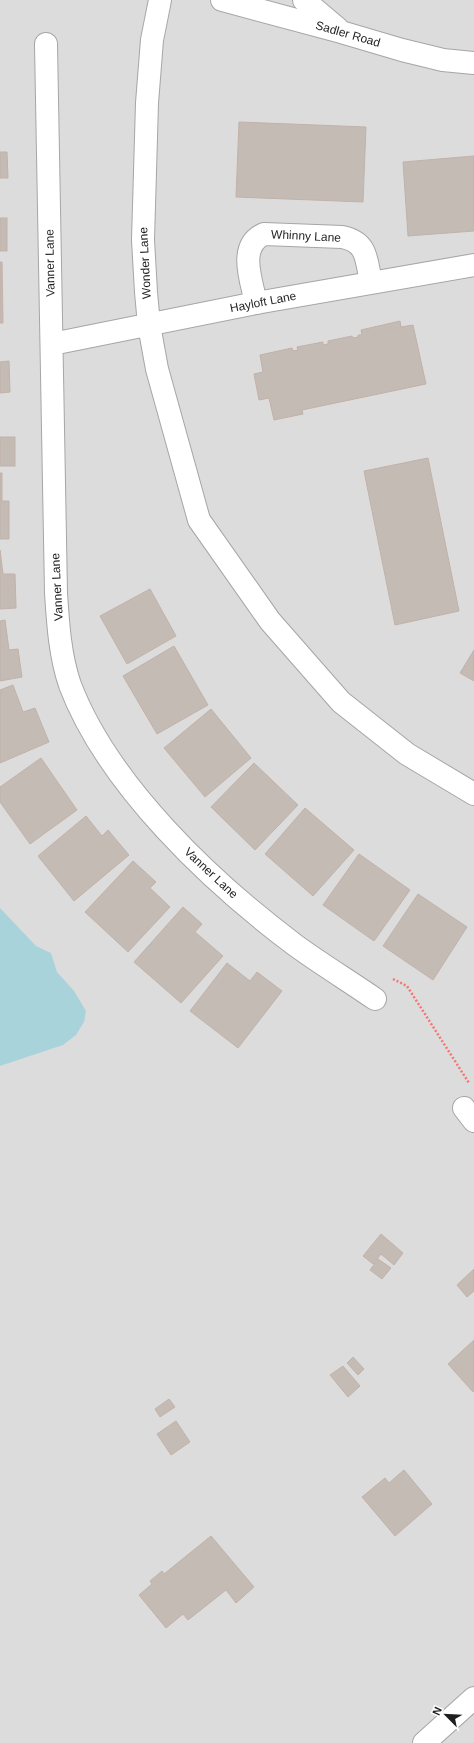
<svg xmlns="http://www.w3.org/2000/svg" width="474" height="1743" viewBox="0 0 474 1743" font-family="Helvetica,sans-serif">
  <rect width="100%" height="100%" fill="#efece6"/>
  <rect fill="#dddcdc" x="0" y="0" width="474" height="1743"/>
  <path fill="#a8d3db" d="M0,908l36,38 15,7 6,19 17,19 12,20 -2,11 -8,13 -13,10 -63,21z"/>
  <g fill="#c4bbb5" stroke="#c1b2a9">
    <path d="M239,122l127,5 -3,75 -127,-5z"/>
    <path d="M0,152h7l1,26h-8z"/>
    <path d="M474,156v75l-66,5 -5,-74z"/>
    <rect x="0" y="218" width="7" height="33"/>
    <path d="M0,262h2l1,61h-3z"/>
    <path d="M400,321l1,6 12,-2 13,59 -124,26 1,4 -29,6 -5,-22 -10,2 -5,-26 9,-2 -3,-17 32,-7 1,3 5,-1 -1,-3 26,-5v3l5,-1v-3l24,-5 1,2 5,-1v-2h4l-1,-5z"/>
    <path d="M9,361l1,31 -10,1v-31z"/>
    <rect x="0" y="437" width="15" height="29"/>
    <path d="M428,458l31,153 -64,14 -31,-154z"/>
    <path d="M0,473h2v28h7v38h-9z"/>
    <path d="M0,550l3,24h12l1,34 -16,1z"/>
    <path d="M150,589l26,47 -49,28 -27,-48z"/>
    <path d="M5,620l4,30 9,-1 4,28 -22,4v-60z"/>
    <path d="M174,646l34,59 -51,29 -34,-58z"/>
    <path d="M474,650v31l-14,-8z"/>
    <path d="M13,685l10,27 12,-4 14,34 -49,21v-73z"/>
    <path d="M211,709l40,49 -46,39 -41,-49z"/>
    <path d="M41,758l36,52 -47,34 -30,-42v-15z"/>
    <path d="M254,763l44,42 -43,45 -44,-43z"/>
    <path d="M305,808l49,42 -41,46 -48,-42z"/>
    <path d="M86,816l16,20 6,-6 21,25 -55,46 -36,-45z"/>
    <path d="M359,854l51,36 -36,51 -51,-36z"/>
    <path d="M133,861l23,21 -6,6 20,19 -42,45 -43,-40z"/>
    <path d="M418,894l49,33 -34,53 -50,-34z"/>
    <path d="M183,907l19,17 -7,8 28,24 -42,47 -47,-41z"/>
    <path d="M227,963l23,18 7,-9 25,19 -44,57 -48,-37z"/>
    <path d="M381,1234l22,19 -9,12 -13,-11 -8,10 -10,-8z"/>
    <path d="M378,1259l13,9 -9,11 -12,-9z"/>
    <path d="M474,1269v22l-7,6 -10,-12z"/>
    <path d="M474,1340v50l-1,2 -25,-28z"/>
    <path d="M353,1357l11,12 -6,6 -11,-12z"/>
    <path d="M343,1366l17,20 -12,11 -18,-22z"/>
    <path d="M169,1399l6,8 -15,10 -5,-8z"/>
    <path d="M176,1421l14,21 -19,13 -14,-21z"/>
    <path d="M404,1470l28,34 -37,32 -33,-39 23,-19 4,5z"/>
    <path d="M211,1536l43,51 -18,16 -10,-13 -38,30 -5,-6 -17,14 -27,-33 13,-11 -2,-3 12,-10 2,3z"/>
  </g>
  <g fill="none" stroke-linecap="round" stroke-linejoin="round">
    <g stroke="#a6a6a6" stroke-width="24">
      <g id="minor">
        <path d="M160,0l-8,40 -5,63 -4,137 3,52 3,33 8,44 42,151 71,101 71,81 66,52 67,40"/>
        <path d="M46,44l10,549c2,31 4,63 14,92 38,100 141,197 225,260 26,19 54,36 80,54"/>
        <path d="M256,303c-4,-21 -19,-57 8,-69l78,3c26,5 24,23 29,45"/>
        <path d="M52,344l204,-41 218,-38"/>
        <path d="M464,1108l10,13"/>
        <path d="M424,1743l50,-45"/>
      </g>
    </g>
    <g stroke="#a6a6a6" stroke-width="24">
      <g id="tertiary">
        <path d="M222,0l119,32 61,18 41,10 31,3"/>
        <path d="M304,0l33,28"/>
      </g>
    </g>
    <path stroke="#f57671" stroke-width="2.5" stroke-dasharray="2 2" stroke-linecap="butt" d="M393,979l14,7 62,97"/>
    <use href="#minor" stroke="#fff" stroke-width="22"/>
    <use href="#tertiary" stroke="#fff" stroke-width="22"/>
  </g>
  <g text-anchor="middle" stroke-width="4" stroke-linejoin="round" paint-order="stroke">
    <g font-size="12" fill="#1f1f1f" stroke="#fff">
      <text transform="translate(348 34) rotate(16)" y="4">Sadler Road</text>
      <text transform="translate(306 236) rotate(3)" y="4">Whinny Lane</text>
      <text transform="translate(50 263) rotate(-91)" y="4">Vanner Lane</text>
      <text transform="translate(145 263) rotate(-93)" y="4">Wonder Lane</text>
      <text transform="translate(263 302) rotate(-11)" y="4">Hayloft Lane</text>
      <text transform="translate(57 587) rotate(-93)" y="4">Vanner Lane</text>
      <text transform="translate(211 873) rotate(43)" y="4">Vanner Lane</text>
    </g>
  </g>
  <g transform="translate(446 1715) rotate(294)" stroke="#ffffff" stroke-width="3" paint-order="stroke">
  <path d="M0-3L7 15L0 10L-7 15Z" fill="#1f1f1f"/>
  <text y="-6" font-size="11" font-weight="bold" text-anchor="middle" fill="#1f1f1f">N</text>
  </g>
</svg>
